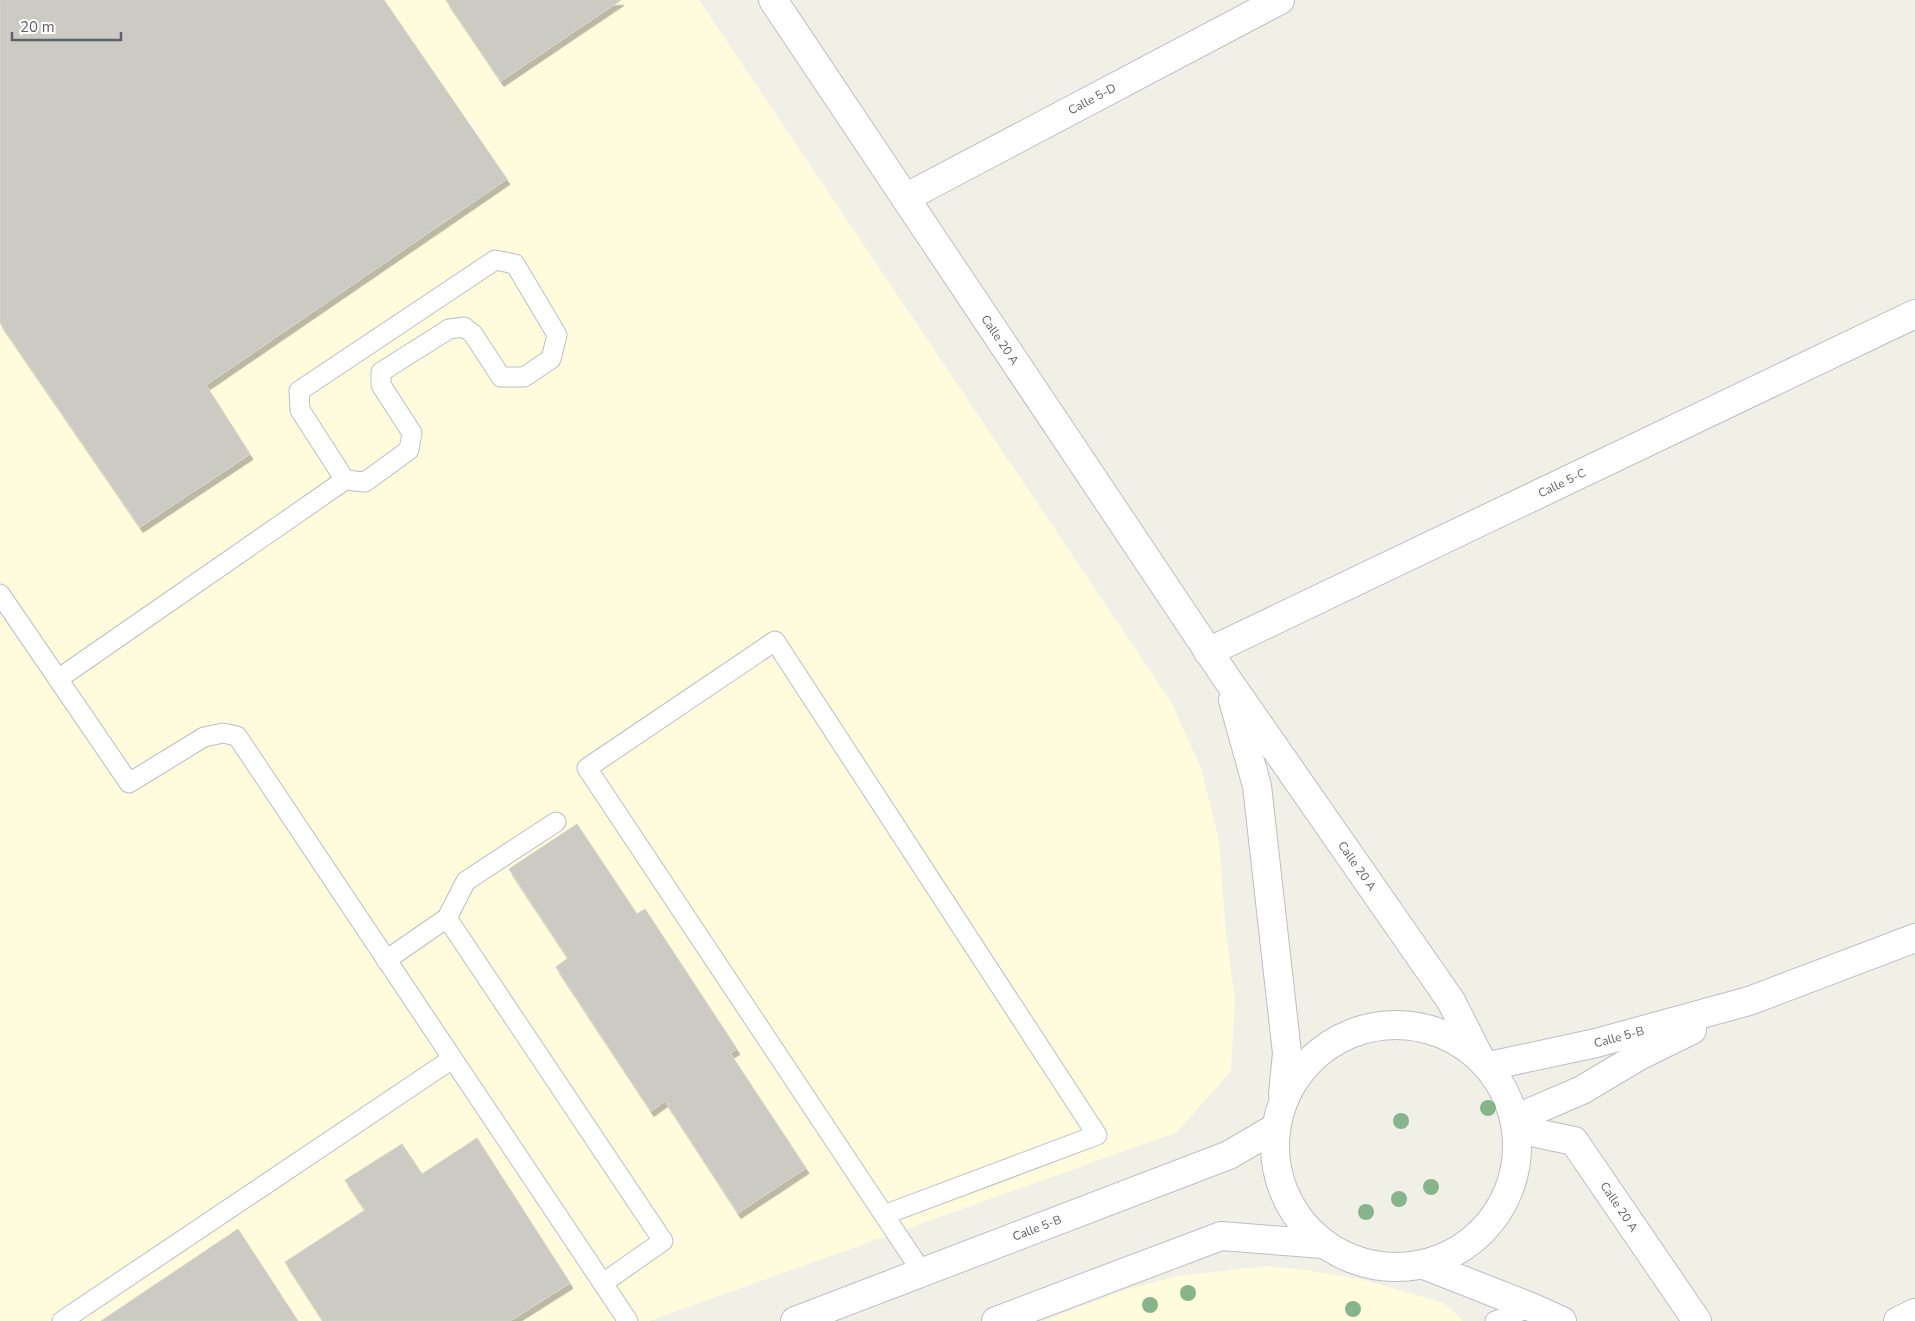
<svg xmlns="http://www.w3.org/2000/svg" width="1915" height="1321" viewBox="0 0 1915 1321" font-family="'Nunito Sans',sans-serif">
  <defs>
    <filter id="shadow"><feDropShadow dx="3" dy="5.5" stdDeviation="0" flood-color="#0004"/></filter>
  </defs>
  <rect width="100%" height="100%" fill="#f1f0e7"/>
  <g fill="#fffcde">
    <path d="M0,0h699l472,702 30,66 18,73 7,93 9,65 -4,72 -54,61 -528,189h-649z"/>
    <path d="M1266,1266l40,4 55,9 83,24 19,18h-419l81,-31 53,-14z"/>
  </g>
  <g fill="#cccbc3" stroke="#d6d3c5" filter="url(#shadow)">
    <path d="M0,0h384l123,179 -301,206 44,69 -110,73 -140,-204z"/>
    <path d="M446,0h175l-120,81z"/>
    <path d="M577,824l60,90 8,-5 92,140 -7,4 76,115 -68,45 -73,-112 -14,10 -95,-144 12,-9 -59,-89z"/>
    <path d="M477,1138l93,145 -60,38h-187l-38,-59 80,-52 -20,-30 57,-36 20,30z"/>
    <path d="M238,1229l60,92h-197z"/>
  </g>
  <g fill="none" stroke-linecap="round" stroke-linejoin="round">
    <g stroke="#bbbec3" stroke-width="21">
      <g id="lane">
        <path d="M495,260l20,4 42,71 -6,24 -27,18h-23l-28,-43 -9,-7 -15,2 -68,43v13l31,48 -3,17 -44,32 -20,-2 -45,-70 -1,-19z"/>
        <path d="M0,594l129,189 75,-46 19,-4 14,3 391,585"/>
        <path d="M58,679l287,-199"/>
        <path d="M447,918l216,323 -60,42"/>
        <path d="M386,960l61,-42 19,-37 90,-59"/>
        <path d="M884,1215l213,-80 -322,-494 -188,127 297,447 38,57"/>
        <path d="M62,1321l390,-262"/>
        <path d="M1495,1321l36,-14"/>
      </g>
    </g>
    <g stroke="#bbbec3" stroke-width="30">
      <g id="street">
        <path d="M905,198l375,-198"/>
        <path d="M1208,652l707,-338"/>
        <path d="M1898,1321l17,-8"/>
      </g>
    </g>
    <g stroke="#bcbec5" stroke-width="30">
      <g id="secondary">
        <path d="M773,0l454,679 224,322 28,55"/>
        <path d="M1233,700l24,86 30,267 -4,41"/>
        <circle cx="1396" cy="1146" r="121"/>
        <path d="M1489,1066l107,-23 153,-42 166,-63"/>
        <path d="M1515,1119l67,-29 57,-34 53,-26"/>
        <path d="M1517,1129l57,12 123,180"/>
        <path d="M1424,1265l107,42 31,14"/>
        <path d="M795,1321l434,-166 46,-27"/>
        <path d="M996,1321l225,-85 102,8"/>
      </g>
    </g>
    <use href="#lane" stroke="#fff" stroke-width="19"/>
    <use href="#street" stroke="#fff" stroke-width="28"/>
    <use href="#secondary" stroke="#fff" stroke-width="28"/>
  </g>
  <g fill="#87b58b">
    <circle cx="1488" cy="1108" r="8"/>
    <circle cx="1401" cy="1121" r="8"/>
    <circle cx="1431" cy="1187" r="8"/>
    <circle cx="1399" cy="1199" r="8"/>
    <circle cx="1366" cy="1212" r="8"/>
    <circle cx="1188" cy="1293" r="8"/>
    <circle cx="1150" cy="1305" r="8"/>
    <circle cx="1353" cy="1309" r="8"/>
  </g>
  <g text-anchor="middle" stroke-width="4.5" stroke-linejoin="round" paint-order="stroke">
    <g font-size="12" fill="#5e6168" stroke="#fff">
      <text transform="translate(1092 99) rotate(-28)" y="4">Calle 5-D</text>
      <text transform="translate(1000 340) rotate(56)" y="4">Calle 20 A</text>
      <text transform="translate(1562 483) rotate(-26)" y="4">Calle 5-C</text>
      <text transform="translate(1357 866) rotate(55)" y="4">Calle 20 A</text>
      <text transform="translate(1619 1037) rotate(-15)" y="4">Calle 5-B</text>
      <text transform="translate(1619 1207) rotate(56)" y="4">Calle 20 A</text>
      <text transform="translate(1037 1228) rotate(-21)" y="4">Calle 5-B</text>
    </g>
  </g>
  <path d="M12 32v8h109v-8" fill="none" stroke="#5e6168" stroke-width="2.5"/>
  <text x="20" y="32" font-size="15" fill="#5e6168" stroke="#ffffff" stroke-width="4" paint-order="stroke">20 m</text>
</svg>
